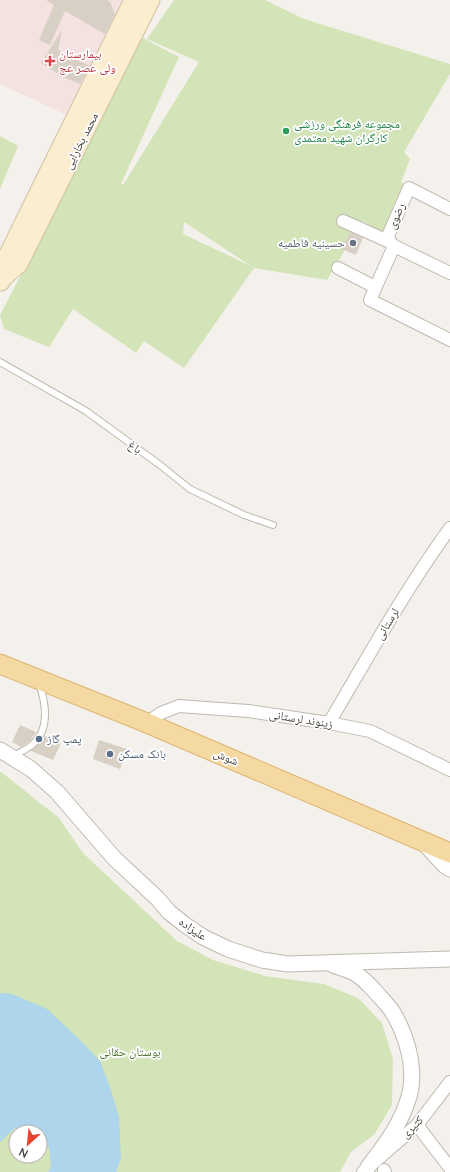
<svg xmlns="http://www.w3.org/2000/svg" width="450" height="1172" viewBox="0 0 450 1172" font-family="Lato,'Noto Naskh Arabic',sans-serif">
  <rect width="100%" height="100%" fill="#f4f1ec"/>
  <path fill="#f3e2e0" d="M0,0h128l-55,118 -73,-34z"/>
  <g fill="#d3e4b8" fill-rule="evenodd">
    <path d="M174,0h91l39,19 146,45v10l-46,78 6,7 -9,23 4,2 -21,51 -21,-14v-1l-36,60 -73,-12 -70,100 -40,-27 -8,12 -63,-44 -24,38 -45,-18 -4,-14 37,-71 104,-207 38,20 -58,127 2,1 76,-123 -52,-23zM184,222l67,44 -68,-32z"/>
    <path d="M0,136l18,10 -18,43z"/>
    <path d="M0,771l59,47 24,35 94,88 36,19 52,16 59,8 34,14 24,25 11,36 -1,46 -18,30 -23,17 -11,20h-340zM16,1132h24v24h-24z"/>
  </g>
  <path fill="#aed5eb" d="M0,993l12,1 35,15 31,29 22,23 11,29 8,27 2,41 -5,14h-68l3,-5 -2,-20 -9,-9v-6h-12l-13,-4 -15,14z"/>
  <g fill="#d8cfc5">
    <path d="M46,0h61l3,2 5,12 -10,20 -40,-23 -15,34 -11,-5 15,-35z"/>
    <path d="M62,30l-4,20 32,16 -10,18 -17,-7 -22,-14z"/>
    <path d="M350,232l13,6 -7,17 -14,-6z"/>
    <path d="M20,725l16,7 -6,9 -9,6 -9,-5z"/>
    <path d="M45,736l16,7 -8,17 -22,-9 11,-10z"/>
    <path d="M99,740l28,9 -7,20 -27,-10z"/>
  </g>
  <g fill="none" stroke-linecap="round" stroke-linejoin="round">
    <g stroke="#bfb8af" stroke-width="8">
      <g id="service">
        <path d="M0,362l86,49 74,54 30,24 54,26 29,10"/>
        <path d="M19,753c5,-3 10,-5 14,-9 17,-15 13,-41 6,-60"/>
      </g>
    </g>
    <g stroke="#bfb8af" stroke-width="14">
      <g id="minor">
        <path d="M450,209l-41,-21 -21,48 2,6 4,4 -24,54 80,40"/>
        <path d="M343,221l47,21"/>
        <path d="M394,246l56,27"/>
        <path d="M338,268l37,19"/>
        <path d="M147,723l14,-10 18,-7 69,5 81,12 41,8 80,39"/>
        <path d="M329,723c39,-66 76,-133 121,-195"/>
        <path d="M417,1125l33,43"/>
        <path d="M384,1170l1,2"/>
        <path d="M363,1172l54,-47 33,-43"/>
      </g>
    </g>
    <g stroke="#bfb8af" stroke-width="17">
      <g id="tertiary">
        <path d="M0,750l31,19 26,23 57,66 43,40 12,14 15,12 19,13 25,12 34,11 26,4 162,-5"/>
        <path d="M424,843l20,22 6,4"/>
        <path d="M333,965c8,3 16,5 23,9 7,4 13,11 18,16 6,7 13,14 18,21 14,23 24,55 18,82 -7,28 -24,51 -42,74"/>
      </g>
    </g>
    <g stroke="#d0c09f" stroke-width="19">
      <g id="secondary">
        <path d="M3,278l16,-14 132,-264"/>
        <path d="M1,282l2,-4 4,-22 126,-256"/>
      </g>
    </g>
    <g stroke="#dab674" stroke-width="21">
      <path id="primary" d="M0,664l147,59 303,130"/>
    </g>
    <use href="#service" stroke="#fff" stroke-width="6"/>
    <use href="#minor" stroke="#fff" stroke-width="12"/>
    <use href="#tertiary" stroke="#fff" stroke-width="15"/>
    <use href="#secondary" stroke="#faedd0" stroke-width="17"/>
    <use href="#primary" stroke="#f5d9a3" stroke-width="19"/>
  </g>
  <path fill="#e0444e" stroke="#fff" stroke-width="1.5" d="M48 55h4v4h4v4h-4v4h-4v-4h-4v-4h4z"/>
  <circle fill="#2e9e5b" stroke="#fff" stroke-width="1.5" cx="286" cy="131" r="4"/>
  <circle fill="#6b7280" stroke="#fff" stroke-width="1.5" cx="353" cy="243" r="4"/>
  <g fill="#5c6f8a" stroke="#fff" stroke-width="1.5">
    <circle cx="39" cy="739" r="4"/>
    <circle cx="110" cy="754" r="4"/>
  </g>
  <g text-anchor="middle" stroke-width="3.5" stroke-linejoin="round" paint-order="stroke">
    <g font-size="12" fill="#be3a42" stroke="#fff" text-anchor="start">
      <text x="59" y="58">بیمارستان<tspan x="59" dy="14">ولی عصر عج</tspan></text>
    </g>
    <g font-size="12" fill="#27864d" stroke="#fff" text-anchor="start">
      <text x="294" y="128">مجموعه فرهنگی ورزشی<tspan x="294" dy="14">کارگران شهید معتمدی</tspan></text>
    </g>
    <g font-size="12" fill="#48423a" stroke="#fff">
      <text transform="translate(81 141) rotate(-63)" y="4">محمد بخارایی</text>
      <text transform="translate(396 216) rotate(-67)" y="4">رضوی</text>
      <text transform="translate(135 447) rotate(36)" y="4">باغ</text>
      <text transform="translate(387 624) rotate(-59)" y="4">لرستانی</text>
      <text transform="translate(301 719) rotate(9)" y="4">زینوند لرستانی</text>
      <text transform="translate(226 757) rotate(23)" y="4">شوش</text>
      <text transform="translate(193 929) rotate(34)" y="4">علیزاده</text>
      <text transform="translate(412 1127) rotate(-45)" y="4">کثیری</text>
    </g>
    <g font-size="12" fill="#5b616d" stroke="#fff" text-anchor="end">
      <text x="345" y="247">حسینیه فاطمیه</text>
    </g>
    <g font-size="12" fill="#4e5e75" stroke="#fff" text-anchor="start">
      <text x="47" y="743">پمپ گاز</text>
      <text x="118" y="758">بانک مسکن</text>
    </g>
    <g font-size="12" fill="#4f7531" stroke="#fff">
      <text x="130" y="1056">بوستان حقانی</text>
    </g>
  </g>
  <g transform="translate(28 1144) rotate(207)"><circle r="19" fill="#ffffff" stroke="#b6b3b0"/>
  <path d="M0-3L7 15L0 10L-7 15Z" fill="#e74130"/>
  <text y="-6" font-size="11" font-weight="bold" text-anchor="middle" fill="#48423a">N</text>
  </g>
</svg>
